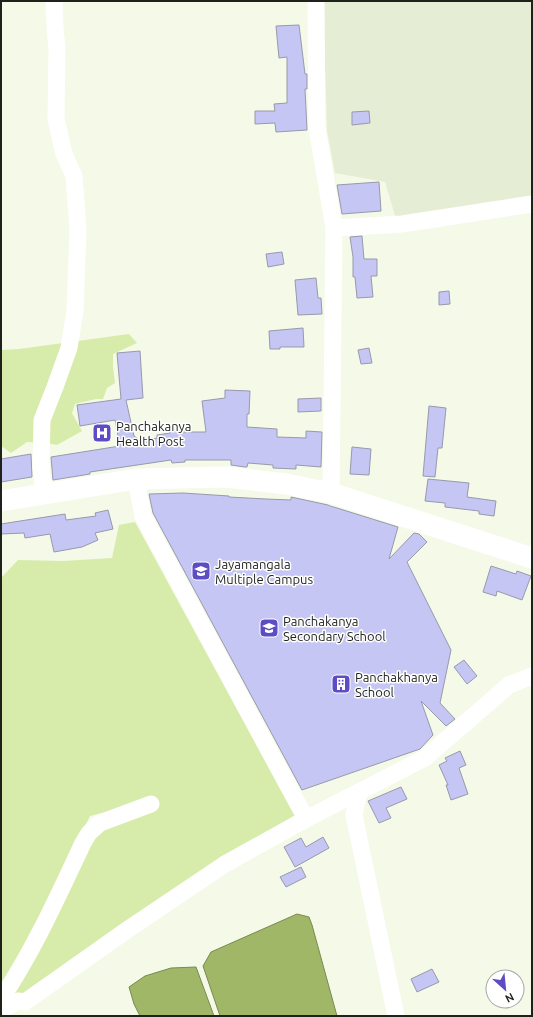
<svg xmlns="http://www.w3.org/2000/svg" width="533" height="1017" viewBox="0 0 533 1017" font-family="Ubuntu,sans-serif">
  <rect width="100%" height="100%" fill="#f4fae7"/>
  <path fill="#e5eed4" d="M323,1h209v196l-136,22 -11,-37 -50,-9 -8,-42z"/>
  <g fill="#d7ecaa">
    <path d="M129,334l8,9 -24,11v13l2,16 -8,5 -4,11h-7l-21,5 -3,9 10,18 -25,14 -11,-2 -19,-1 -16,11 -10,-7v-96l18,-1z"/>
    <path d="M135,522l156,287 7,9 -273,179 -20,6 91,-170 61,-34 -67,17 -88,173 -1,-411 17,-18 45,1 49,-3 7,-33z"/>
  </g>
  <g fill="#a0b768" stroke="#798a51">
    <path d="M297,914l12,3 3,8 25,91h-117l-17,-50 8,-14z"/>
    <path d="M196,967l18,49h-74l-6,-12 -5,-17 16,-11 26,-8z"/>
  </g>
  <g fill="#c5c6f4" stroke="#9899ab">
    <path d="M299,25l6,49h2v15h-2l2,41 -31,2 -1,-9 -20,1v-13h20l-1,-7 13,-1v-46l-8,1 -3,-32z"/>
    <path d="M369,111l1,12 -18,2v-13z"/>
    <path d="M379,182l2,29 -39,3 -5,-29z"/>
    <path d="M362,236l2,23h13v17h-6l2,21 -16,1 -2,-21h-2v-20l-3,-20z"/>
    <path d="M282,252l2,12 -16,3 -2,-13z"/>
    <path d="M316,278l2,20h3l1,16 -24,1 -3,-35z"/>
    <path d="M449,291l1,13 -11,1v-13z"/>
    <path d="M303,328l1,19h-24v2h-10l-1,-18z"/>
    <path d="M369,348l3,15 -11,1 -3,-14z"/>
    <path d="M140,351l3,47 -17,2 8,36 7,5 16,-3v-3l13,-2v-6l12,-1 1,6h23l-4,-31 23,-3v-8l25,1 -1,23h-2v13l30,2v8l29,1v-7l16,1 -1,35 -25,-2v4l-23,-1v-3l-25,-2 -1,4h-2l-14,-2v-5h-46v2l-13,1 -1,-3 -81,12v2l-37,6 -2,-23 69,-11 -5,-26 -35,6 -3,-21 44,-6 -4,-46z"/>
    <path d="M321,398v13l-23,1v-13z"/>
    <path d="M429,406l17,2 -4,40h-4l-3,29 -12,-1z"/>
    <path d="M352,447l19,2 -2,26 -19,-1z"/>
    <path d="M31,454l1,23 -31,5v-23z"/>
    <path d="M428,479l41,4 -2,14 29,4 -2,15 -15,-2v-3l-34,-4v-4l-20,-2z"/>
    <path d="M183,493l46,3v1l37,2 25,1v-3l37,8 2,1 7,2 61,19 -9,32 25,-26 5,1 8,8 -20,20 44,88 -11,53 15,16 -9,7 -25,-25 12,34 -13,14 -118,41 -149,-277 -4,-19z"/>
    <path d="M108,510l5,19 -18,4 3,7 -16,7 -28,5 -4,-18 -25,4 -1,-5 -23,1v-10l64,-10 1,6 30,-4 -1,-3z"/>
    <path d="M491,566l25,8 1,-3 14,5 -9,24 -25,-9 -1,5 -13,-4z"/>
    <path d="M464,660l13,16 -10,8 -13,-17z"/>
    <path d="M460,751l6,14 -7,3 9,26 -17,6 -5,-15h2l-9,-20 8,-4 -2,-3z"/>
    <path d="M401,787l6,12 -21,9 5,10 -12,5 -11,-22z"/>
    <path d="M323,837l6,11 -34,19 -11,-20 17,-9 5,9z"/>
    <path d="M301,867l5,10 -20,10 -6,-10z"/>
    <path d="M432,969l7,13 -22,10 -6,-13z"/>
  </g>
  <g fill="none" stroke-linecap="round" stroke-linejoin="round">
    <g stroke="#fff" stroke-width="17">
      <path d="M316,1l1,127 17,100"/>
      <path d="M136,479l7,37 163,303"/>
      <path d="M331,493l3,-265 68,-4 130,-20"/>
      <path d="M44,494l-3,-27 1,-47 13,-33 14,-39 6,-37 3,-81 -4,-54 -10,-22 -8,-35 1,-70 -2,-21 -1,-27"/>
      <path d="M359,792l-5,23 42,201"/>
      <path d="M1,999c33,-49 57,-103 82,-156l6,-10 11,-10 51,-19"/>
      <path d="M1,1010l17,-9 7,1 102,-72 98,-66 81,-45 119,-61 84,-73 23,-9"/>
    </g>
    <path stroke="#fff" stroke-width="21" d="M1,501l135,-22 90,-2 60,7 45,9 201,65"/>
  </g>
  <defs>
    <g id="hospital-square" transform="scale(1)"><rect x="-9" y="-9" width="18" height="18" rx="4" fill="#5d4cc4" stroke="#fff"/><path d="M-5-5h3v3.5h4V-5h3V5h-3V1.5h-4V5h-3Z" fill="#fff"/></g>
    <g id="school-square" transform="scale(1)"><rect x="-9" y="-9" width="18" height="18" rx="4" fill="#5d4cc4" stroke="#fff"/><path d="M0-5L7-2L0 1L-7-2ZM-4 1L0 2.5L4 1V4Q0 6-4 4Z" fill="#fff"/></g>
    <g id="building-square" transform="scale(1)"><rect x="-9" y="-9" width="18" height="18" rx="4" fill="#5d4cc4" stroke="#fff"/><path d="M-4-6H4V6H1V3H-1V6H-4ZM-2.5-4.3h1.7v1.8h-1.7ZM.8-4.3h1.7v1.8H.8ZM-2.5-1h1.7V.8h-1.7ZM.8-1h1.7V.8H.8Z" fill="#fff"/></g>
  </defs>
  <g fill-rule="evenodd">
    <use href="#hospital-square" x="102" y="433"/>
    <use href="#school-square" x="201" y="571"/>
    <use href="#school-square" x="269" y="628"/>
    <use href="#building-square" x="341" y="684"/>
  </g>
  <g text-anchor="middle" stroke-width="3" stroke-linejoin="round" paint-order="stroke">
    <g font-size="13" fill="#1f221b" stroke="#fff" text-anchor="start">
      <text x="116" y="431">Panchakanya<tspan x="116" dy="15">Health Post</tspan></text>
      <text x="215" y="569">Jayamangala<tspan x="215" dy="15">Multiple Campus</tspan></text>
      <text x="283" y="626">Panchakanya<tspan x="283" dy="15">Secondary School</tspan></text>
      <text x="355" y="682">Panchakhanya<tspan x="355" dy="15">School</tspan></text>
    </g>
  </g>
  <rect width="533" height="1017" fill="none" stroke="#1f221b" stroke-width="4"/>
  <g transform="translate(505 989) rotate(153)"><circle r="19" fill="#ffffff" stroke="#a5a7a4"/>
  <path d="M0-3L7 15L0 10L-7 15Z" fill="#5d4cc4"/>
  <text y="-6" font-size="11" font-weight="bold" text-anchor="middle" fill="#1f221b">N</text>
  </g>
</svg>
